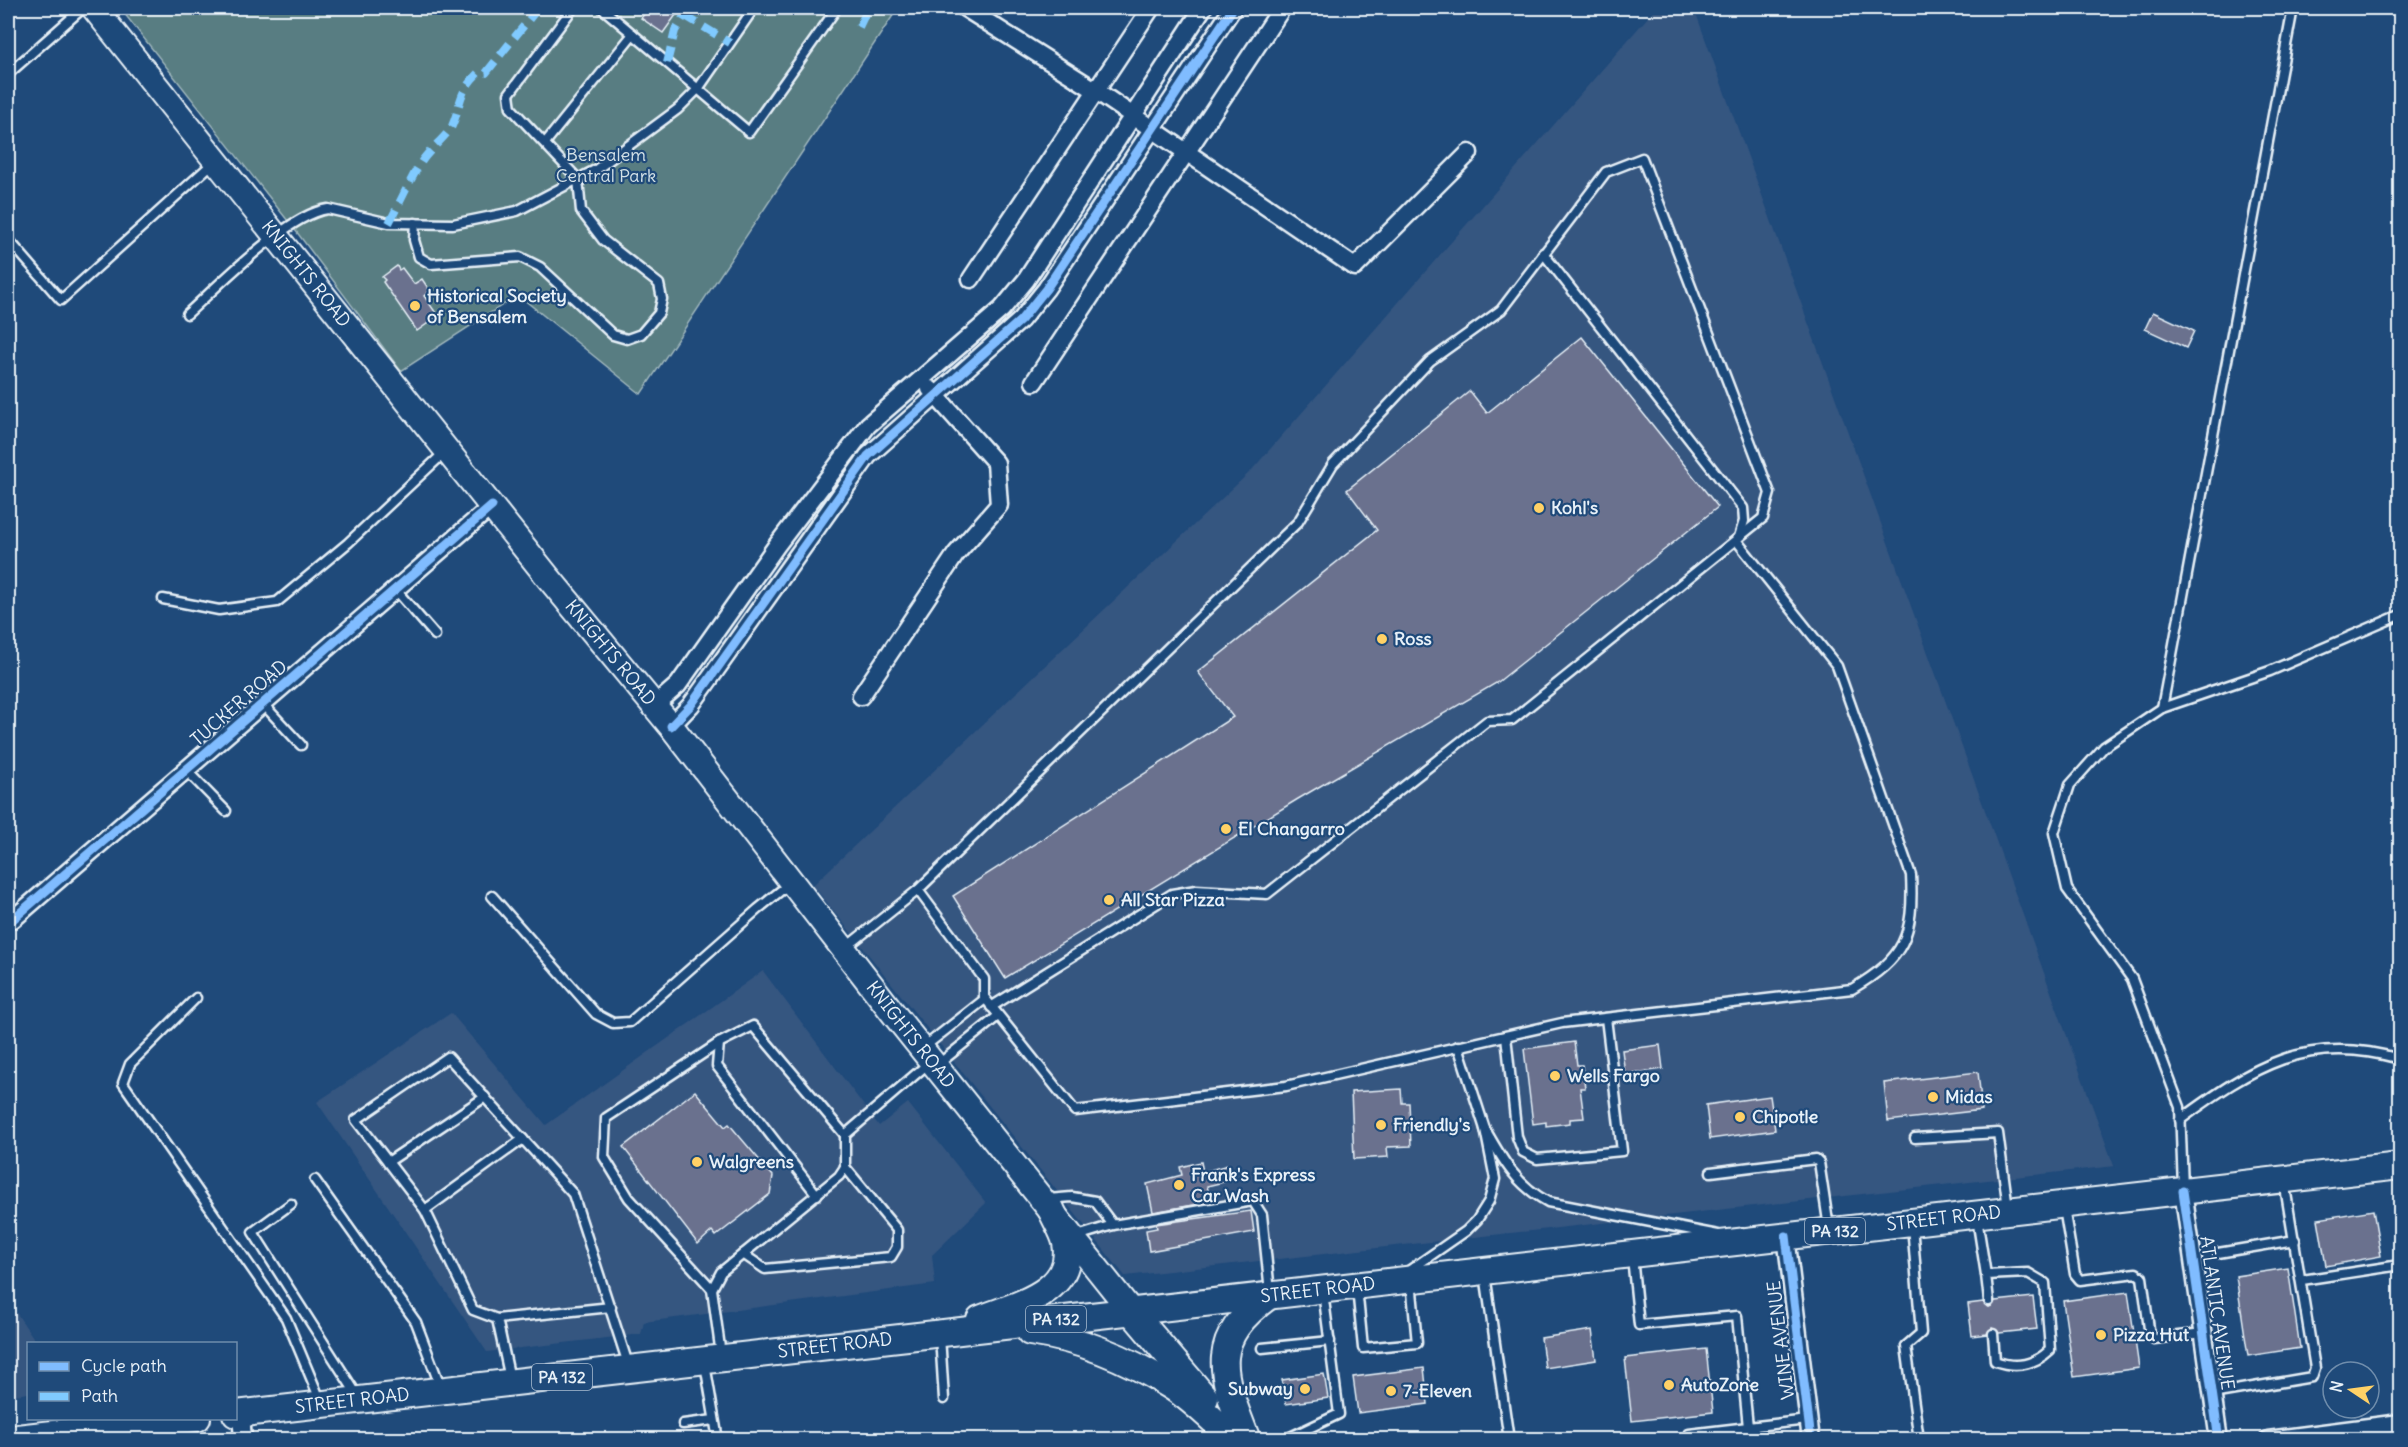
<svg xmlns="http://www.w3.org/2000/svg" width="2408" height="1447" viewBox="0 0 2408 1447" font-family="Delius,sans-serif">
  <rect width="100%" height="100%" fill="#1f4a7a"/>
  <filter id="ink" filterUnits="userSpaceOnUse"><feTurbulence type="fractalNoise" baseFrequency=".0167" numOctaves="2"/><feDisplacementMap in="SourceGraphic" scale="12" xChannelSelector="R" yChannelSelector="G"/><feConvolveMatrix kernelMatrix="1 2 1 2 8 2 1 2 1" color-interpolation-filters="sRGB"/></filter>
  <g filter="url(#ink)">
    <g fill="#365680">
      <path d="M1656,8h38l420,1158 -989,110 -312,-391 438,-414z"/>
      <path d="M763,971l116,155 29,-23 78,100 -54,52 3,29 -291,38 -3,12 -154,18 -170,-250 134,-89 95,112z"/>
      <path d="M8,1301l29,42 -9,1v49l-20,3z"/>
    </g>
    <path fill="#587d82" stroke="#a0b7bd" stroke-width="1.5" d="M120,8h778l-257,386 -123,-99 -117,76 -102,-136z"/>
    <g fill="#6a718e" stroke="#e8f1f8" stroke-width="1.5">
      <path d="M649,8h32l-18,25 -22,-15z"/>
      <path d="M397,266l2,4 3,-2 12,16 8,-5 8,12 -6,5 14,20 -21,15 -34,-49 2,-2 -3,-3z"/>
      <path d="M2153,312l41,19 -8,17 -41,-19z"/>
      <path d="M1582,337l136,170 -220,175 -200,117 -293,179 -52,-82 280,-179 -35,-45 179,-142 -30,-40 123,-99 17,22z"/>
      <path d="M1574,1042l3,23h5l3,23h-5l4,30 -14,1v4l-24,3v-4l-13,2 -9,-75z"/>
      <path d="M1660,1045l3,24 -38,5 -3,-24z"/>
      <path d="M1978,1072l4,38 -94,11 -4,-38z"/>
      <path d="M1401,1089l1,14h7l2,43 -24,1 1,10 -34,2 -3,-67z"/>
      <path d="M695,1091l30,36 4,-3 44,52 -3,18 -54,42 -4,-5 -14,13 -75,-97z"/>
      <path d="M1770,1096l5,34 -65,9 -4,-34z"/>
      <path d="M1201,1162l2,10 25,-7 4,15 -25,6 4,16 -58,10 -6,-28 35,-9 -2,-8z"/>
      <path d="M2373,1210l8,46 -55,10 -8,-47z"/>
      <path d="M1251,1211l3,21 -105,19 -3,-21 11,-2 -1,-4z"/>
      <path d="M2288,1268l12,80 -52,8 -12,-80z"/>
      <path d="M2128,1292l11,76 -65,9 -11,-76z"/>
      <path d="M2033,1297l4,32 -38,4 -7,-5 -5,6 -15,2 -4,-32 15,-2 6,5 6,-6z"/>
      <path d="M1592,1330l4,30 -51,8 -4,-30z"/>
      <path d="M1706,1349l7,63 -81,9 -7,-63z"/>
      <path d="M1424,1368l4,36 -70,9 -5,-36z"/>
      <path d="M1324,1374l4,24 -42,6 -4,-24z"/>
    </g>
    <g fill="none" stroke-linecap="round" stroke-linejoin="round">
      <g stroke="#e8f1f8" stroke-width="13">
        <g id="service">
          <path d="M602,8l147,124 88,-124"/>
          <path d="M8,74l75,-66"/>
          <path d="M545,143l88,-109"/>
          <path d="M415,223l-1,17 5,17 12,7 89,-7 20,10 73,68 14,4 14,-5 18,-21 3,-14 -3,-15 -56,-44 -22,-29 -3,-32 -67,-71 -2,-14 64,-86"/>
          <path d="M8,239l53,61 153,-138"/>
          <path d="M1543,253l200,255 1,13 -5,16"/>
          <path d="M187,314c31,-28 101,-100 141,-105l61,14 64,1 64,-13 80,-42 81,-60 20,-20 56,-81"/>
          <path d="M395,589l40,46"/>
          <path d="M163,599l56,11 58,-8 71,-59 97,-91"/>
          <path d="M263,704l38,41"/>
          <path d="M2162,708l131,-700"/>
          <path d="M186,770l40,41"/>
          <path d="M918,890l66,89v18l91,114 211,-25 276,-63 290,-34c53,-31 62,-54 59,-114l-74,-209 -101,-126"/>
          <path d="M492,896l104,118 17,9 17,-1 128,-113 31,-25"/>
          <path d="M844,949l74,-59 380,-368 35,-58 97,-103 71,-51 105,-138 36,-14 128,335 -7,25 -251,202 -25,1 -220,173 -71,-4 -24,4 -181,113"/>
          <path d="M196,998l-66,66 -7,19 163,235 35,84"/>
          <path d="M1506,1036l11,101 6,15 14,7 85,-8 -16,-133"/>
          <path d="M924,1047l61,-48"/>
          <path d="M936,1066l62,-50"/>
          <path d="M2180,1120c72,-53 127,-88 220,-61"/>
          <path d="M1485,1129c17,30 31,56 63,73l170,33"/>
          <path d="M1915,1138l83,-5 10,75"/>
          <path d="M388,1162l97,-65"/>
          <path d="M1711,1172l105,-13 3,3 10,66"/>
          <path d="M315,1180l101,142 25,66"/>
          <path d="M2183,1188l-3,-81 -48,-128 -65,-90 -13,-56 16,-48 34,-38 58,-39 108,-37 130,-56"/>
          <path d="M817,1195l-100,-129 2,-23 34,-17 92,109"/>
          <path d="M1048,1199l24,-2 23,4 18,24"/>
          <path d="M291,1204l-38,28 104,163"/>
          <path d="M2064,1208l11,66 5,6 56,-7 6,4 8,59 4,3 49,-6"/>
          <path d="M425,1210l98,-71"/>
          <path d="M1977,1218l9,57"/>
          <path d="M1912,1225l9,108 -15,13 13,94"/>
          <path d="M1074,1237l39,-12 140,-24 9,14 8,77"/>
          <path d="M2218,1253l77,-13"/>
          <path d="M743,1254l22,15 126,-12 6,-10v-17l-52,-63"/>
          <path d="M1632,1257l7,68 98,-9 11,111 60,-7"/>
          <path d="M1407,1272l59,-41 11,-11 12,-19 6,-22 -10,-50 -27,-83"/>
          <path d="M1485,1274l24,166"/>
          <path d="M2302,1280l98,-15"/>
          <path d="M1357,1288l6,60 54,-5 -6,-62"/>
          <path d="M712,1289l-83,-91 -25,-41 2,-39 113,-75"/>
          <path d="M1989,1301l-3,-26 42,-2 17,10 5,67c-16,15 -33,19 -55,11l-2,-27"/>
          <path d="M497,1319l-24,-9 -48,-100 -69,-90 92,-63 125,137 56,173"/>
          <path d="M940,1336l4,63"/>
          <path d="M1262,1348l68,-7"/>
          <path d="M721,1355l-9,-66 9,-17 118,-96 6,-9v-32l85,-73"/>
          <path d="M705,1364l13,76"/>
          <path d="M510,1379l-13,-60 114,-12"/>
          <path d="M2212,1394l100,-17 3,-9 -31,-187"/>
          <path d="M683,1424l31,-4"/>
          <path d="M1689,1434l59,-7"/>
          <path d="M1284,1440l55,-26 -16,-122"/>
        </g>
      </g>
      <g stroke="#e8f1f8" stroke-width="21">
        <g id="minor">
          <path d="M965,8l130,82 260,177 114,-114"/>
          <path d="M971,279l180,-271"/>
          <path d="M1034,382l248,-374"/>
          <path d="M861,696l95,-142 43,-49 -3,-42 -66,-74"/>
          <path d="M654,706l24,-21 99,-140 91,-120 134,-116 24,-29 177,-272"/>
          <path d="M671,726l20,-21 177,-249 153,-136 25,-31 187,-281"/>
          <path d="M8,912l5,7 479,-413"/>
          <path d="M2183,1191l36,249"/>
          <path d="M1786,1236l25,204"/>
          <path d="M241,1414l2,26"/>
          <path d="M2268,1440l132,-17"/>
        </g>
      </g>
      <g stroke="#e8f1f8" stroke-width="28">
        <g id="secondary">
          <path id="s1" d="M94,8l453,568 124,150 222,287 238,298"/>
        </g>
      </g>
      <g stroke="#e8f1f8" stroke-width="30">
        <g id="primary">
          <path d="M1131,1311l74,87"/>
          <path d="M980,1319c35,-14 95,-26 86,-76 -2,-11 -11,-24 -15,-34"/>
          <path d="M1030,1332c51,7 97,26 141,54 23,14 43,36 64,54"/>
          <path id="s2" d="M236,1414l2164,-248"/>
          <path d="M8,1439l189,-21"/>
          <path d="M1247,1440c-25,-65 -42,-98 23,-145"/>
        </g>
      </g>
      <use href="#service" stroke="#1f4a7a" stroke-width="8"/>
      <use href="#minor" stroke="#1f4a7a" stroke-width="16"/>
      <use href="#secondary" stroke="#1f4a7a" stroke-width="24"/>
      <use href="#primary" stroke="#1f4a7a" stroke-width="26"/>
      <g stroke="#80caff" stroke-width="8" stroke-dasharray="15 8" stroke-linecap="butt">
        <path d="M684,15l46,28"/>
        <path d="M859,27l9,-19"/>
        <path d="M667,63l8,-32 14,-23"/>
        <path d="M389,223c11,-20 20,-42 33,-62 7,-11 26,-26 30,-35 10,-23 5,-32 26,-53h8l52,-65"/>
      </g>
      <g stroke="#1f4a7a" stroke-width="13">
        <g id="cycleway">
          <path d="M671,726l20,-21 177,-249 153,-136 25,-31 187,-281"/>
          <path d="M8,912l5,7 479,-413"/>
          <path d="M2183,1191l36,249"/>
          <path d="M1786,1236l25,204"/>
        </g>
      </g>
      <use href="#cycleway" stroke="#80bcff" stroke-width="9"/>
    </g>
  </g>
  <g fill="#ffd166" stroke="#1f4a7a" stroke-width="2">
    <circle cx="415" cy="306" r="6"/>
    <circle cx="1539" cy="508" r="6"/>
    <circle cx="1382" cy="639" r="6"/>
    <circle cx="1226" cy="829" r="6"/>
    <circle cx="1109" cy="900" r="6"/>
    <circle cx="1555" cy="1076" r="6"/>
    <circle cx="1933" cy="1097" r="6"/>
    <circle cx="1740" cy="1117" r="6"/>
    <circle cx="1381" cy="1125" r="6"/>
    <circle cx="697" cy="1162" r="6"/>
    <circle cx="1179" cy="1185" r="6"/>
    <circle cx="2101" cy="1335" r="6"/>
    <circle cx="1669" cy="1385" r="6"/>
    <circle cx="1305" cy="1389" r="6"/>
    <circle cx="1391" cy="1391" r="6"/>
  </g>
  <g text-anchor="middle" stroke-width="4.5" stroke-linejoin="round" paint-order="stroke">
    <g fill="#1f4a7a" stroke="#acbfd2" stroke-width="1.5">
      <rect x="1805" y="1218" width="60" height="26" rx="4.5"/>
      <rect x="1026" y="1306" width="60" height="26" rx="4.5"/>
      <rect x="532" y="1364" width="60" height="26" rx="4.5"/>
    </g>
    <g font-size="16" font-weight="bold" fill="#e8f1f8">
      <text x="1835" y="1237">PA 132</text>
      <text x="1056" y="1325">PA 132</text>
      <text x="562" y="1383">PA 132</text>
    </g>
    <g font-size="18" fill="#d2e0e6" stroke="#1f4a7a">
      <text x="606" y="161">Bensalem<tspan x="606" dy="21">Central Park</tspan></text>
    </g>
    <g font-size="18" fill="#e8f1f8" stroke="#1f4a7a">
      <text dy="6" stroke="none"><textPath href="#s1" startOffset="340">KNIGHTS ROAD</textPath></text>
      <text dy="6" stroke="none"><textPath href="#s1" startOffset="826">KNIGHTS ROAD</textPath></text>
      <text transform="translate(239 703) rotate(-41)" y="6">TUCKER ROAD</text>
      <text dy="6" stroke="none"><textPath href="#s1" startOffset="1312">KNIGHTS ROAD</textPath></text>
      <text dy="6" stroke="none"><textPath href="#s2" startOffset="1719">STREET ROAD</textPath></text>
      <text dy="6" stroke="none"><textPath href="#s2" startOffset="1089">STREET ROAD</textPath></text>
      <text transform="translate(2217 1313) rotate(82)" y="6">ATLANTIC AVENUE</text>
      <text transform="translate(1781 1340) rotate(-97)" y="6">WINE AVENUE</text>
      <text dy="6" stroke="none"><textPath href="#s2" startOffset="603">STREET ROAD</textPath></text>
      <text dy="6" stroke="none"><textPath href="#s2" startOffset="117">STREET ROAD</textPath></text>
    </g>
    <g font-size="18" font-weight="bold" fill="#e8f1f8" stroke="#1f4a7a" text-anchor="start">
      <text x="427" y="302">Historical Society<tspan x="427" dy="21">of Bensalem</tspan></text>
      <text x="1551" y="514">Kohl's</text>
      <text x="1394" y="645">Ross</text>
      <text x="1238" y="835">El Changarro</text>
      <text x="1121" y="906">All Star Pizza</text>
      <text x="1567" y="1082">Wells Fargo</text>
      <text x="1945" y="1103">Midas</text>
      <text x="1752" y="1123">Chipotle</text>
      <text x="1393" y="1131">Friendly's</text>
      <text x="709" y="1168">Walgreens</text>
      <text x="1191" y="1181">Frank's Express<tspan x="1191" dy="21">Car Wash</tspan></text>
      <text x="2113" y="1341">Pizza Hut</text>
      <text x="1681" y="1391">AutoZone</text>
      <text x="1293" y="1395" text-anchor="end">Subway</text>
      <text x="1403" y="1397">7-Eleven</text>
    </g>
  </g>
  <rect width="2408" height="1447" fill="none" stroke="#1f4a7a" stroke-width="30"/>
  <rect x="15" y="15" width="2378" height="1417" fill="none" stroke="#e8f1f8" stroke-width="2" filter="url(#ink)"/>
  <rect x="27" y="1342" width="210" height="78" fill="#1f4a7a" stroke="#6f8dac" stroke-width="1.5"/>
  <rect x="39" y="1362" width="30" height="9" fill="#80bcff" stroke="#6f8dac" stroke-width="1.5"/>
  <text x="81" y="1372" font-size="18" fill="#e8f1f8">Cycle path</text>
  <rect x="39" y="1392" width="30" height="9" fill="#80caff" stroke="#6f8dac" stroke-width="1.5"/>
  <text x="81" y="1402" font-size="18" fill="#e8f1f8">Path</text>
  <g transform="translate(2351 1390) rotate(283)"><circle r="28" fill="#1f4a7a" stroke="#6f8dac" stroke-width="1.5"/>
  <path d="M0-4.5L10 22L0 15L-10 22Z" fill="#ffd166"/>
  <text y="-9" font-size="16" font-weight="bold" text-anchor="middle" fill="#e8f1f8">N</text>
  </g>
</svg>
